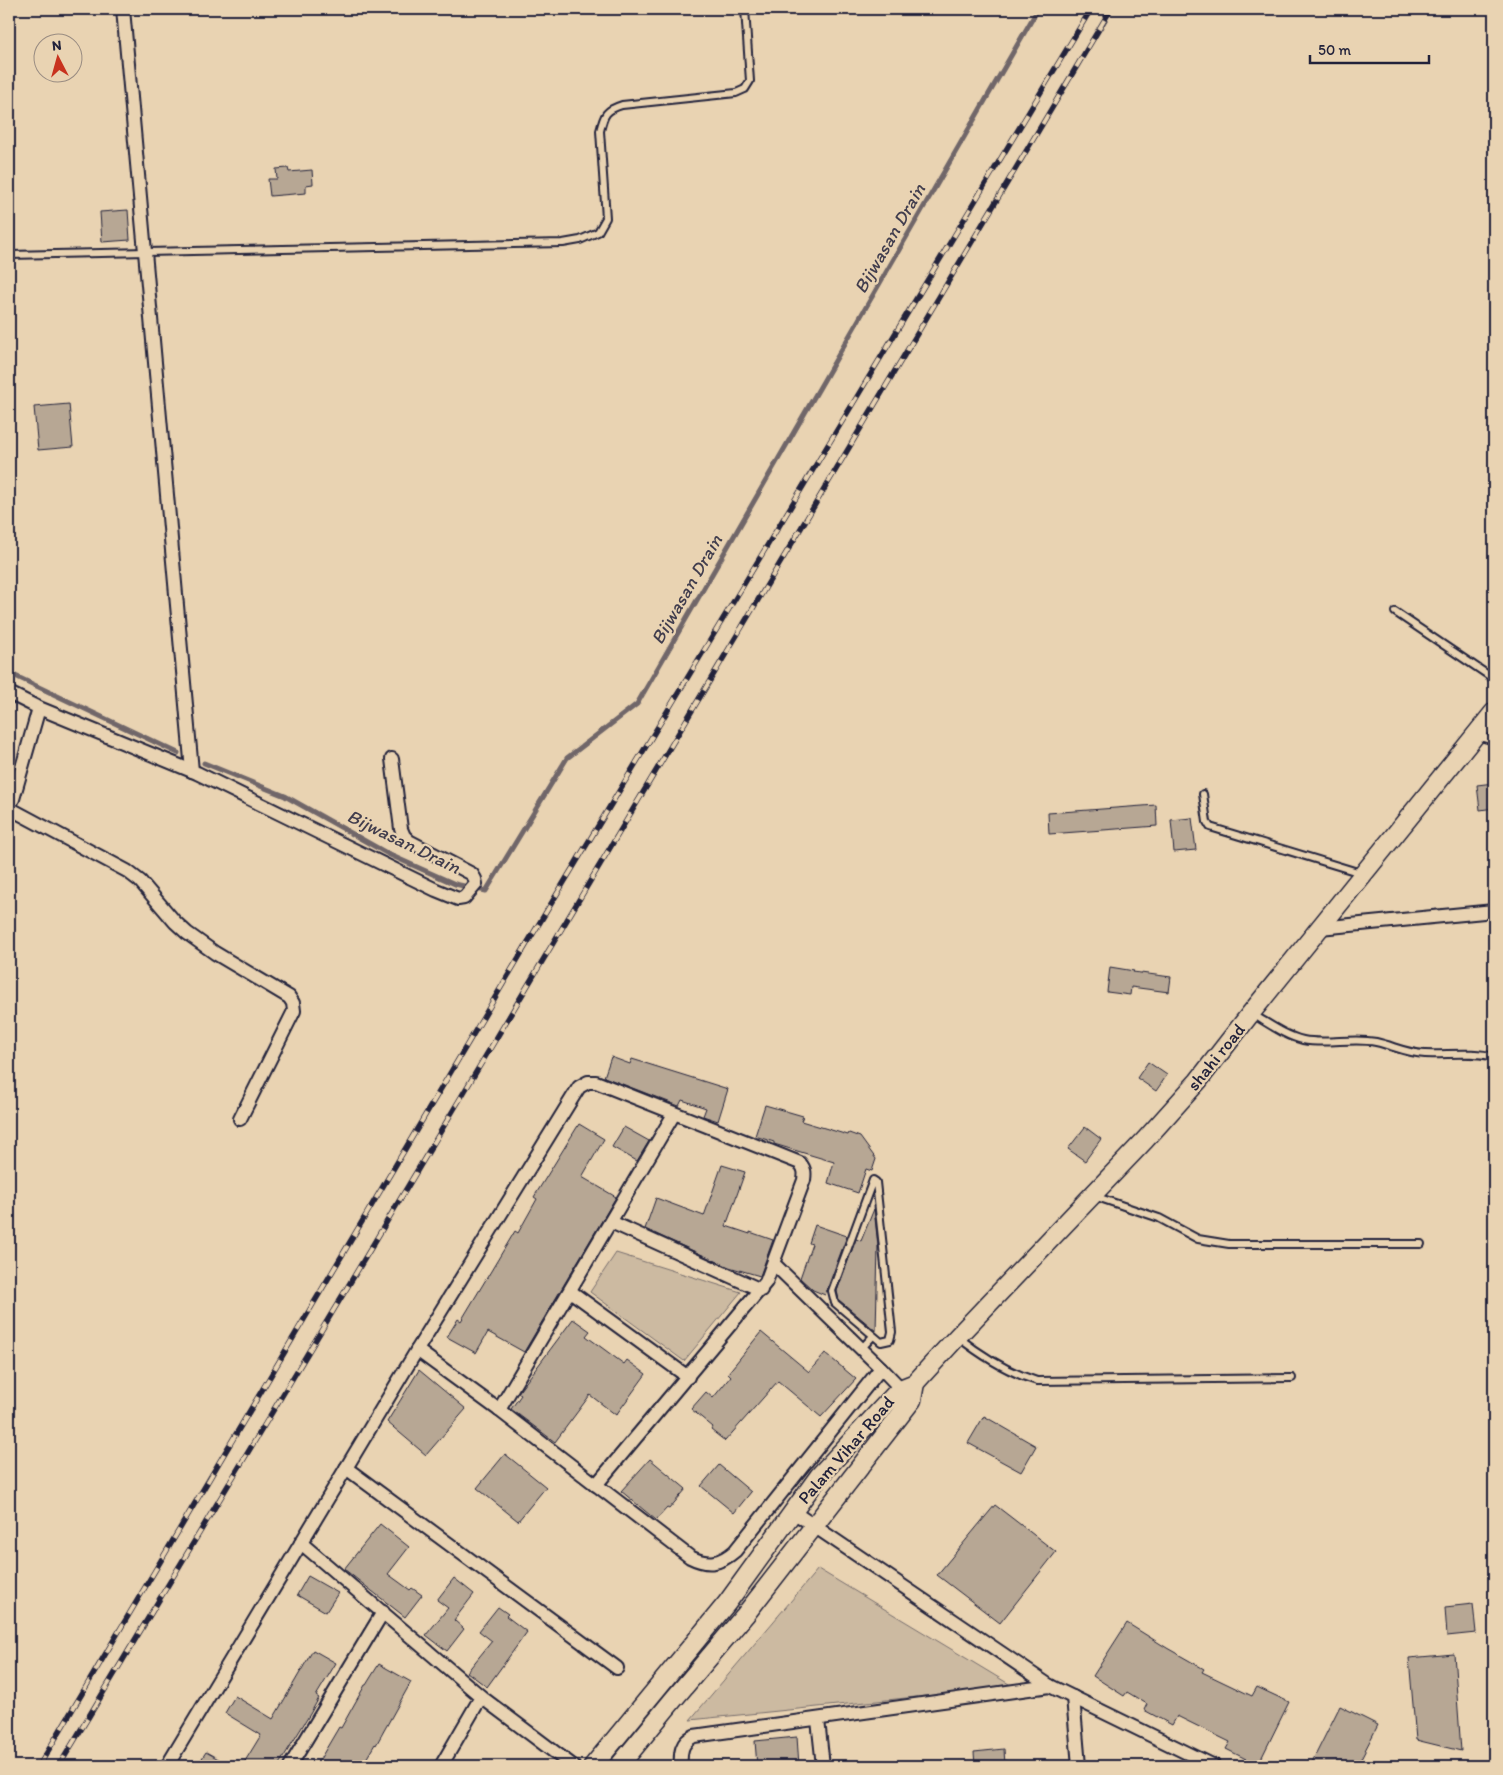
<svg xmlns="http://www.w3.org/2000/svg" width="1503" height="1775" viewBox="0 0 1503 1775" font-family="Itim,sans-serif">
  <rect width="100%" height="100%" fill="#e9d3b2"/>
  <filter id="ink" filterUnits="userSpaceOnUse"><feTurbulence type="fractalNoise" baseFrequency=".02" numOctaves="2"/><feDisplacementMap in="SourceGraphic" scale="10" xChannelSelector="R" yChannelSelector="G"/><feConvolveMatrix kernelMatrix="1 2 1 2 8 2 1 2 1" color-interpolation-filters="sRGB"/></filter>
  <g filter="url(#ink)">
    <g fill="#ccbaa1" stroke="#776e6e">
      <path d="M616,1253l125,39 -57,69 -94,-69z"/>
      <path d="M818,1569l196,118 -324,33z"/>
    </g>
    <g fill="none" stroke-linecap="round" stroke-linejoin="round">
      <g stroke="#6f6669" stroke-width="5">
        <path d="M9,673l169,80"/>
        <path d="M204,763l81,33 105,59 65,29 31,7 81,-133 70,-54 401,-695"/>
      </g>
    </g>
    <g fill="#b7a794" stroke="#22223b">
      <path d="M288,168l1,4 23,-2 1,14 -7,1v8l-36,3 -2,-17h9l-1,-10z"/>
      <path d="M128,210l2,30 -28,2 -2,-30z"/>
      <path d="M69,404l4,43 -35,3 -4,-43z"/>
      <path d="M1494,783v25l-14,2 -3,-25z"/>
      <path d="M1156,805l1,21 -108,8 -1,-21z"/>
      <path d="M1192,818l4,32 -22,2 -3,-32z"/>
      <path d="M1110,967l24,4 -1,1 38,5 -2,15 -38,-5 -1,8 -23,-3z"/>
      <path d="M611,1057l19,7 2,-5 96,30 -10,32 -15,-5 3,-8 -24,-8 -3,6 -75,-29z"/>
      <path d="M1148,1062l19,13 -11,16 -19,-13z"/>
      <path d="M765,1105l38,11 -2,5 47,14 1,-2 11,4 16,22 -4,12 -6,-2 -8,24 -30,-10 6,-21 -60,-18v-2l-19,-6z"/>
      <path d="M579,1124l25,15 -22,38 34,20 -92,155 -36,-20 -12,21 -29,-16 11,-18 3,2 54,-90 3,2 19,-34 -3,-2z"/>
      <path d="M624,1127l25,14 -12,20 -25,-14z"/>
      <path d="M1085,1127l16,12 -16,22 -17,-12z"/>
      <path d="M722,1165l23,7 -19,54 24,8v-2l23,8 -13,36 -31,-9 -84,-38 11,-31 48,18z"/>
      <path d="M874,1209l4,37 -2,85 -37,-31 -2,-9 19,-52 5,2z"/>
      <path d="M815,1225l32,11 -22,59 -12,-5 -13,-12 12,-34 -3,-1z"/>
      <path d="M573,1319l17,12 -4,5 38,28 3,-4 19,14 -30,41 -26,-20 -35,47 -44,-33 10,-14 -3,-2 2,-3z"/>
      <path d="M761,1332l48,40 16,-19 31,26 -35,38 -43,-36 -53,60 -14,-11 2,-3 -22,-18 15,-17 7,6 18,-22 -3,-3z"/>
      <path d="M419,1370l47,39 -40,46 -39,-33z"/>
      <path d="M984,1416l52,30 -15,26 -53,-29z"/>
      <path d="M505,1454l41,33 -28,34 -41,-33z"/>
      <path d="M650,1459l36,30 -17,20 -2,-1 -11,12 -35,-29z"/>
      <path d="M719,1465l32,27 -17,21 -33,-27z"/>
      <path d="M995,1505l61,47 -56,71 -63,-48z"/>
      <path d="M380,1524l29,23 -21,27 22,16 2,-2 10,7 -17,22 -61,-48z"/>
      <path d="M308,1576l30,17 -12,19 -29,-17z"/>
      <path d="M454,1578l20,16 -20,26 10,9 -17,22 -21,-16 22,-27 -11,-8z"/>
      <path d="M1473,1604l3,29 -29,3 -2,-29z"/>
      <path d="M498,1607l10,7 -2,2 21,16 -40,55 -20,-15 25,-31 -13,-10z"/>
      <path d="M1127,1623l40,25 37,21 -2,3 50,24 5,-9 32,15 -31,63 -32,-16 4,-7 -53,-26 -5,9 -28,-15 3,-6 -20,-12 -3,4 -31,-20z"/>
      <path d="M313,1650l23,13 -20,33 3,2 -9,16 -32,52h-36l19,-31 -36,-22 10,-17 38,23z"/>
      <path d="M1454,1654l7,97 -45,-11 -7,-82z"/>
      <path d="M379,1664l32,18 -35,63 -1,-1 -13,22h-46l23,-39 2,1 24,-43h1z"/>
      <path d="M1340,1706l38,19 -21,41h-47z"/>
      <path d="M797,1737l2,29h-42l-2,-25z"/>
      <path d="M1004,1749l1,17h-30l-1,-14z"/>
      <path d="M206,1752l25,14h-34z"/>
    </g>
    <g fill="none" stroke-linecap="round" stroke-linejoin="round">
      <g stroke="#22223b" stroke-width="10">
        <g id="lane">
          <path d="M9,255l554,-12 17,-3 18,-8 8,-14 -6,-87c4,-17 6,-21 22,-26l114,-12 9,-4 5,-8 -5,-72"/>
          <path d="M1395,612l99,67"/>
          <path d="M1477,736l17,5"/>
          <path d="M1203,794l4,28 3,5 151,46"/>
          <path d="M1252,1014c16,9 33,22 51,26 24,5 49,-3 73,2 18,4 29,11 49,12 21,1 49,-3 69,3"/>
          <path d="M873,1180l3,2 16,150 -2,8 -9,2 -46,-39 -3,-12z"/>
          <path d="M1094,1196l65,22 39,21 31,5h192"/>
          <path d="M958,1337c24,19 49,35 79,44l255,-3"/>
          <path d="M861,1349l12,-13"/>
        </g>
      </g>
      <g stroke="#22223b" stroke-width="16">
        <g id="street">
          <path d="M123,9l69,762"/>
          <path d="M9,693l30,15 158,65 239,117 22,9 6,-1 12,-14 -1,-5 -3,-5 -63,-33 -5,-5 -3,-7 -9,-70"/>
          <path d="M9,805l4,-6 26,-91"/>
          <path d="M9,808l118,63 13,10 35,41 12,11 28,20 74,44 4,6 1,8 -54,108"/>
          <path d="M1320,928l174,-17"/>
          <path d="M611,1222l150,68"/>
          <path d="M774,1264l107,104 25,26"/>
          <path d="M570,1291l118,86"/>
          <path d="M417,1350l82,60 191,147c18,9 30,7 45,-6l146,-183"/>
          <path d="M499,1410l175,-296"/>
          <path d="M346,1468l271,200"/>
          <path d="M792,1511l258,175 164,80"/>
          <path d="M301,1543l183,156 89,67"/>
          <path d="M1073,1697l6,69"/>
          <path d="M818,1720l5,46"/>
          <path d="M167,1766l250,-416 162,-263 9,-5h8l204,81c5,6 5,10 4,17l-38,102 -170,203"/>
          <path d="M290,1766l93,-154"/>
          <path d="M441,1766l40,-69"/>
          <path d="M681,1766c-1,-13 0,-24 13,-30l356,-50"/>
        </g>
      </g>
      <g stroke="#22223b" stroke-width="21">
        <g id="secondary">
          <path d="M593,1766l134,-163 92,-127 81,-87 15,-6 42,-46 188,-197 53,-59 53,-68 243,-301"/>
          <path d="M619,1766l54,-66 72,-85 167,-215 3,-17"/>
        </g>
      </g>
      <use href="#lane" stroke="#e9d3b2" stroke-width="6"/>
      <use href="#street" stroke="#e9d3b2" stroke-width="12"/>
      <use href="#secondary" stroke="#e9d3b2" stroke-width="18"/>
      <g stroke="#22223b" stroke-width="5.5">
        <g id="rail">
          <path d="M39,1766l486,-819 566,-938"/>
          <path d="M59,1766l312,-518 740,-1239"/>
        </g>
      </g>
      <use href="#rail" stroke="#e9d3b2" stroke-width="4" stroke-dasharray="11" stroke-linecap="butt"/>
    </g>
  </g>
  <g text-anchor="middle" stroke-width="4.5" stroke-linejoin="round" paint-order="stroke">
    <g font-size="18" fill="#22223b" stroke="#e9d3b2">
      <text transform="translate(1216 1057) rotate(-51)" y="6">shahi road</text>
      <text transform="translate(846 1450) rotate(-49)" y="6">Palam Vihar Road</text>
    </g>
    <g font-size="19" font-style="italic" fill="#423e4e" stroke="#e9d3b2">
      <text transform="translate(889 238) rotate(-60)" y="7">Bijwasan Drain</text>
      <text transform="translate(686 589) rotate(-60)" y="7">Bijwasan Drain</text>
      <text transform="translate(404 841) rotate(26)" y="7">Bijwasan Drain</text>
    </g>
  </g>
  <rect width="1503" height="1775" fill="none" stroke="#e9d3b2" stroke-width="30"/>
  <rect x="15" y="15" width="1473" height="1745" fill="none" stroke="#22223b" stroke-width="2" filter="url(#ink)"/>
  <g transform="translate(58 58) rotate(354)"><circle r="24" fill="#e9d3b2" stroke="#998c82"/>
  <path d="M0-4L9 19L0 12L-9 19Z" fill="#c8321e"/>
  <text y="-8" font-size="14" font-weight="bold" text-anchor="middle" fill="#22223b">N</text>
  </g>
  <path d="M1310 55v8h119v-8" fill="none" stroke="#22223b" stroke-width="2.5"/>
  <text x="1318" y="55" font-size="15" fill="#22223b" stroke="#e9d3b2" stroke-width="4" paint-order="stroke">50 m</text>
</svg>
